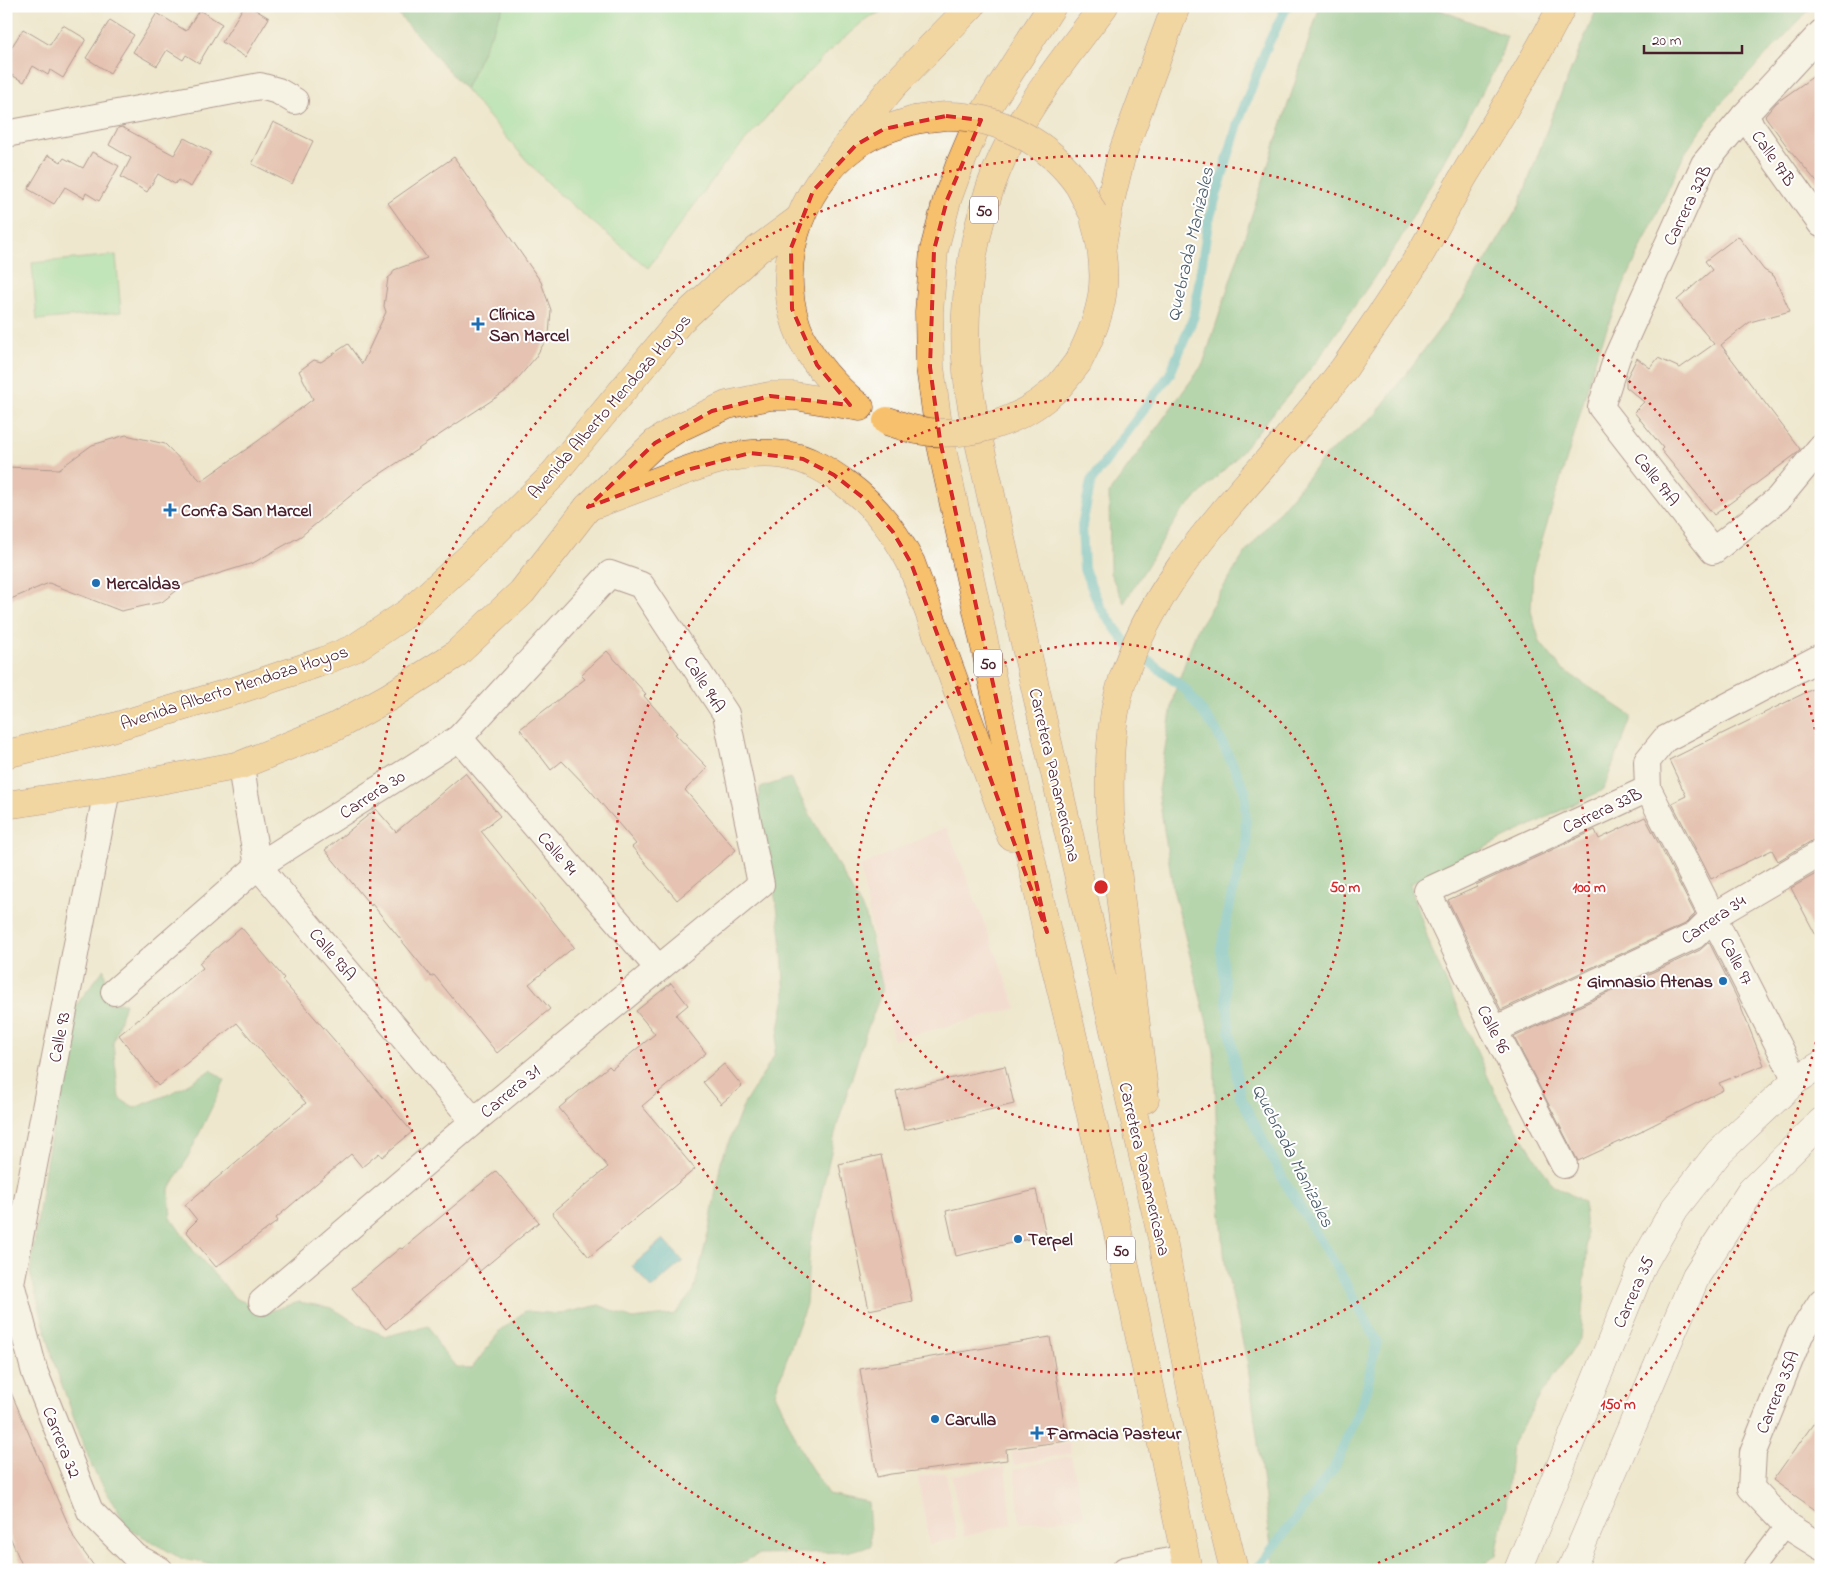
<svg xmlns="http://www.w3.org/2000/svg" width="1827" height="1576" viewBox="0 0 1827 1576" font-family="'Indie Flower',sans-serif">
  <rect width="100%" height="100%" fill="#fff"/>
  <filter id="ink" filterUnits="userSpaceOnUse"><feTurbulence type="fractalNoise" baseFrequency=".02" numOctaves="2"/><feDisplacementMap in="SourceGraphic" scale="10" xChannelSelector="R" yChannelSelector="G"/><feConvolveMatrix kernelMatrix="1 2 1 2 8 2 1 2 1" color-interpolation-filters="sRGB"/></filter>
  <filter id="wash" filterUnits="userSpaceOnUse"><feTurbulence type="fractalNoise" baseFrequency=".0096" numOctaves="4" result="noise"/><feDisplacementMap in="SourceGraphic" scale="20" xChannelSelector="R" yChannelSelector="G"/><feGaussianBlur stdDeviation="1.12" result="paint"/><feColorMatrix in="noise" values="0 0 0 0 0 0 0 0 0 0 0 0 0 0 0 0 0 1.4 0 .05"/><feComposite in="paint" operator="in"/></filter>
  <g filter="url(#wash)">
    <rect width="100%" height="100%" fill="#eee7cd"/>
    <g fill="#f7cfd1">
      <path d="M947,827l70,181 -124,32 -33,-174z"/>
      <path d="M1069,1443l2,10 -57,12 -3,-13z"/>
      <path d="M1071,1456l14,61 -65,6 -6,-54z"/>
      <path d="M1005,1467l6,57 -47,13 -13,-62z"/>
      <path d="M946,1472l11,66 -28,6 -11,-67z"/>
    </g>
    <g fill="#8ddf9f" stroke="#6c7f65">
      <path d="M504,6h391l-28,12 -41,36 -48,50 -56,63 -74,101 -88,-73 -33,-34 -62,-72z"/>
      <path d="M116,255l5,57 -84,8 -5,-57z"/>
    </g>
    <g fill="#72be86" stroke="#5e6e58">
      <path d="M391,6h113l-39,83z"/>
      <path d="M1320,6h110l77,30 -9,28 -99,177 -82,120 -83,99 -55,55 -55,88 -14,-30 -1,-80 94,-129z"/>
      <path d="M1598,6h215l-95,100 -33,47 -63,136 -27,71 -18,65 -44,145 -2,41 9,31 21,26 71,48 -29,74 -193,94 21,64 66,149 55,87 32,18 3,51 -7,86 -36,51 -32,53 -6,63 -10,49 -19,15h-203l-26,-204 -23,-103 -7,-82 -4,-130 -41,-162 -15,-99 16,-96 23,-65 48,-76 81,-98 49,-40 88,-117 56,-92 34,-93z"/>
      <path d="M790,778l76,138 17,73 -18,46 -28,91 -27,118 -4,60 -31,89 31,67 22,34 40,8 3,44 -26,6 -86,2 -29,14 -486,2 -62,-11 -54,-31 -36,-61 -37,-101 -25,-94 16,-109 28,-155 30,-39 5,34h16l-12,40 6,55 15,10 38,-15 39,-23 14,10 -39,81 -17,29 2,28 22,32 42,48 32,14 32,-10 33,6 31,19 23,9 43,-10 10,20 17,21 16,1 28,-37 25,-20 34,3 40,-9 34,14 42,-5 19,-24 15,-60 12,-69 23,-57 30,-48 11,-59 -4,-59 -4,-32 -20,-92 3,-26z"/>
    </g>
    <path fill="#4dbac8" stroke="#4c6c7a" d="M663,1239l20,22 -31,27 -20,-22z"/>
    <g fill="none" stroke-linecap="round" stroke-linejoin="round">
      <path stroke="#4dbac8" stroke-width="10" d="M1256,1570l78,-102 30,-69 13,-58 -38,-70 -55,-90 -44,-85 -10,-65 -9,-82 12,-60 13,-42 -1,-57 -29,-60 -30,-40 -60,-47 -26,-36 -16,-38 -2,-44 9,-44 79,-107 24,-58 14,-93 31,-103 29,-76 19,-38"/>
    </g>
    <g id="blocks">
      <g fill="#d9958e">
        <path d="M244,6h5l20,12 -24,39 -23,-15z"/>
        <path d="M199,10l23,14 -23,39 -13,-8 -3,5 -16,-10 -10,16 -24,-14 24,-39 29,18z"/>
        <path d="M110,20l24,15 -24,38 -24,-15z"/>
        <path d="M63,25l23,14 -23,39 -13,-8 -2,5 -15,-9 -9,16 -18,-10v-16l17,-27 27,16z"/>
        <path d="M1821,71v116l-32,-38 -24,-33 11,-13z"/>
        <path d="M273,122l40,19 -21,43 -40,-20z"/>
        <path d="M122,127l52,28 10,-17 27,14 -20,35 -13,-7 -3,4 -17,-10 -11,18 -26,-15 10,-19 -22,-13 9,-17z"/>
        <path d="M92,152l27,14 -20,35 -13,-8 -2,5 -19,-11 -11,17 -26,-15 20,-34 13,7 3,-4 19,10z"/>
        <path d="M454,157l87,125 10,28 -2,25 -14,23 -26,31 -144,95 -64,52 -48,27 -68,21 -23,18 -41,9 -72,-28 -43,18v-134l53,2 33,-24 34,-10 39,9 36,37 57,-40 55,-42 -14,-28 15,-11 7,2 27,-18 14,20 24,-52 -2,-6 4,-28 4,-3 2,-5 33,-12 -39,-55z"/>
        <path d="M1738,236l26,34 10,6 16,35 -40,11 -29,23 79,104 -4,5 -82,61 -53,-65 2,-2 -29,-36 10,-10 -18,-15v-8l11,-21 13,10 8,-10 22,10 34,-24 -37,-44 35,-30 -7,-9z"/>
        <path d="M607,651l39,43 -2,2 33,37 -2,1 33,34 -23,22 51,60 -59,50 -45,-53 4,-3 -47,-55 -27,-28 -11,9 -31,-41 65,-50 -4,-4z"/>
        <path d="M1821,685v153l-8,2 -35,21 -6,-11 -61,29 -39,-76 14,-7 -17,-36z"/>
        <path d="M465,773l35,43 -19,15 93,116 -45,37 21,25 -53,44 -63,-78 -3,2 -59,-73 -1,2 -46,-56 51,-41 20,23z"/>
        <path d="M1645,817l50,97 -10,10 -184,86 -53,-110 29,-13 -1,-2 119,-55 4,9z"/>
        <path d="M1821,871v74l-30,-57z"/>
        <path d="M241,927l43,51 -2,2 80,92 50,60 -30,25 -3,-4 -17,14 -11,-13 -75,64 2,3 -62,46 -30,-36 11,-11 -12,-15 121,-102 -69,-80 -79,63 -39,-51 84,-67 -4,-5z"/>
        <path d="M1709,942l29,58 26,65 -45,18 4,7 -80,40v1l-65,30 -64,-124 186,-87z"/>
        <path d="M671,983l17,22 -12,10 30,38 -64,53 53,63 -106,88 -37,-44 56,-46 -49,-59 50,-42 3,3 43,-35 -19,-23z"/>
        <path d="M724,1064l18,22 -21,18 -18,-22z"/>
        <path d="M1005,1066l9,38 -110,26 -8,-39z"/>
        <path d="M881,1155l31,146 -43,9 -30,-146z"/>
        <path d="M496,1171l43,51 -59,49 -10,-13 -84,71 -34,-41 48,-40 2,1z"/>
        <path d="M1036,1190l10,45 -90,21 -10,-45z"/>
        <path d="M1050,1337l17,104 -61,8 1,11 -116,14 -14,3 -17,-108z"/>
        <path d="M6,1381l69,159 22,30h-73l-18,-43z"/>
        <path d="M1821,1413v101l-48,-34z"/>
      </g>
    </g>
  </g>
  <g filter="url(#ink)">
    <use href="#blocks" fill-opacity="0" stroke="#633d43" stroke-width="1"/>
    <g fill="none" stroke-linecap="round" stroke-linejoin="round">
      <g stroke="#633d43" stroke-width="22">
        <path id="pedestrian" d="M1752,1570l34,-45"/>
      </g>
      <g stroke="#633d43" stroke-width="28">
        <g id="minor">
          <path d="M1821,33l-77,83 -40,48 -87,193 -16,50 112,144 65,-52 43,-52"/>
          <path d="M1744,116l77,108"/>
          <path d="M6,134l254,-48 18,5 17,10"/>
          <path d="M459,738l199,230"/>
          <path d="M241,765l4,28 13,73 216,255"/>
          <path d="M1648,789l148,291"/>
          <path d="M107,790l-96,493 24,90 55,138 46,46 24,13"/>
          <path d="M114,992l144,-126 201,-128 151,-164 31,11 85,129 35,170 -287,237 -212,181"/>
          <path d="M1494,1030l200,-94 20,-20 107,-63"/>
          <path d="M1564,1165l-70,-135 -67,-139 221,-102 -1,-28 18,-22 156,-82"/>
          <path d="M1821,1302l-21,33 -47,117 -2,36 35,37 35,22"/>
          <path d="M1125,1570l60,-12"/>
        </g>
      </g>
      <g stroke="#633d43" stroke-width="29">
        <g id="tertiary">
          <path d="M1518,1570l125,-306 32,-56 44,-56 77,-72 25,-15"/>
          <path d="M1571,1570l125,-294 55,-85 70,-69"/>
        </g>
      </g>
      <g stroke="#633d43" stroke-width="29">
        <g id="primary">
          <path d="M1078,362c26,-50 33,-85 17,-140"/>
          <path d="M858,406c-23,-19 -42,-39 -56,-67 -31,-66 -5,-152 54,-194 18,-13 39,-19 59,-25"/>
          <path d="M6,754l88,-21 144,-43 86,-29 31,-13 54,-36 61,-55 80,-79 130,-157 77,-71 42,-31"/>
          <path d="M6,805l101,-15 134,-25 94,-38 54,-30 66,-42 67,-63 66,-85 67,-64 23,-15 49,-23 43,-9h25l65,11"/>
        </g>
      </g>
      <g stroke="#633d43" stroke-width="29">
        <g id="trunk">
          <path d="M1052,6l-60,94 -16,27 -17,40 -12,33 -13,50 -5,62 1,55 10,73 107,492 29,118 44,192 68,328"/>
          <path d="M1104,6c-34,45 -70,90 -96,140 -32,62 -48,155 -41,225 4,43 16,86 25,129l172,747 34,177 36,146"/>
          <path d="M831,167l39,-53 24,-29 77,-79"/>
          <path d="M1102,246l7,-40 12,-49 55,-151"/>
          <path d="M588,507c24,-9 48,-18 72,-27 40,-15 82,-32 125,-25 23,3 43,16 61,29 29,21 49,48 65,79l100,273"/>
          <path d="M1145,1099l-35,-286c-1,-43 -1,-89 12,-131 39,-127 148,-211 223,-315 24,-35 49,-70 71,-106 17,-28 32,-58 49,-87 33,-55 68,-110 97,-168"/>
        </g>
      </g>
      <use href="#pedestrian" stroke="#fff" stroke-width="20"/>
      <use href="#minor" stroke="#fff" stroke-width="26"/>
      <use href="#tertiary" stroke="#fff" stroke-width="28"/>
      <use href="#primary" stroke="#f7c06c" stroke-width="28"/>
      <use href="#trunk" stroke="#f7c06c" stroke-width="28"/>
      <g stroke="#633d43" stroke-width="29" stroke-linecap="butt">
        <g id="primary-bridge">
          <path d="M915,120c10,-2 21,-3 31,-4 52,-1 104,27 133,70 5,9 9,18 14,27"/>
          <path d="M887,421c10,3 20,7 30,9 49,10 106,-8 142,-44 7,-8 13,-16 19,-24"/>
        </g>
      </g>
      <use href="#primary-bridge" stroke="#f7c06c" stroke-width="28"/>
    </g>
  </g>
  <path d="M0 0H1827V1576H0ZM946,116l35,4 -34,80 -13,50 -4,117 10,73 107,492 -136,-369 -18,-31 -27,-32 -32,-25 -31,-16 -53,-6 -63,17 -99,37 67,-64 57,-32 58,-15 80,9 -33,-40 -25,-56 -1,-61 22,-57 43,-46 28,-16z" fill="#eee7cd" fill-opacity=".55" fill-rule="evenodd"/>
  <path fill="none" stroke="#d62828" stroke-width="4" stroke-dasharray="10 6" stroke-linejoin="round" d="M946,116l35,4 -34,80 -13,50 -4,117 10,73 107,492 -136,-369 -18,-31 -27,-32 -32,-25 -31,-16 -53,-6 -63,17 -99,37 67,-64 57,-32 58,-15 80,9 -33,-40 -25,-56 -1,-61 22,-57 43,-46 28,-16z"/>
  <g fill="none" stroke="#d62828" stroke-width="2.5" stroke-dasharray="2.5 5">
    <circle cx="1101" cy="887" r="244"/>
    <circle cx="1101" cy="887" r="488"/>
    <path d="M1820 1020A731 731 0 0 1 1363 1569M839 1569A731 731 0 1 1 1820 754"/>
  </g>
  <g fill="#1f6fb2" stroke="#fff" stroke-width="2">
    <path d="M475.5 316.5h5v5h5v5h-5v5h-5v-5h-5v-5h5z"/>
    <path d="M167.5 502.5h5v5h5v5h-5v5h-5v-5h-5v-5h5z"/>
    <circle cx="96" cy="583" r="5"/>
    <circle cx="1723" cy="981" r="5"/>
    <circle cx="1018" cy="1239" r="5"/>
    <circle cx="935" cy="1419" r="5"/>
    <path d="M1034.5 1425.5h5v5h5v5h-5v5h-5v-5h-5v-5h5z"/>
  </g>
  <g text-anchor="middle" stroke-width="4" stroke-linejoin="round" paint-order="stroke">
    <g fill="#fff" stroke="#80626b" stroke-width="1">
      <rect x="970" y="196.5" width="28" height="27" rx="4"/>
      <rect x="974" y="649.5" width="28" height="27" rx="4"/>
      <rect x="1107" y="1236.5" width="28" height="27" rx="4"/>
    </g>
    <g font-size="16" font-weight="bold" fill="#4a1f2b">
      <text x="984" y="216">50</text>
      <text x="988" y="669">50</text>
      <text x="1121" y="1256">50</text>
    </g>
    <g font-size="18" fill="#4a1f2b" stroke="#fff">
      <text transform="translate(1774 158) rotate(55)" y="6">Calle 97B</text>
      <text transform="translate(1687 205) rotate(-64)" y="6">Carrera 32B</text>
      <text transform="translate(609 406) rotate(-49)" y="6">Avenida Alberto Mendoza Hoyos</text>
      <text transform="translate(1657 479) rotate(52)" y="6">Calle 97A</text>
      <text transform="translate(705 684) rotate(58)" y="6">Calle 94A</text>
      <text transform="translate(234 687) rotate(-18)" y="6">Avenida Alberto Mendoza Hoyos</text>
      <text transform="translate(1055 775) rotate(77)" y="6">Carretera Panamericana</text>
      <text transform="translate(372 794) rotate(-33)" y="6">Carrera 30</text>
      <text transform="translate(1602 810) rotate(-25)" y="6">Carrera 33B</text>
      <text transform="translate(558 853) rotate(49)" y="6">Calle 94</text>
      <text transform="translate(1713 919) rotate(-34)" y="6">Carrera 34</text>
      <text transform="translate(333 954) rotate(50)" y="6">Calle 93A</text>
      <text transform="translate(1737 961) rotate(63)" y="6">Calle 97</text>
      <text transform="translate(1494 1029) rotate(63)" y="6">Calle 96</text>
      <text transform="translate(59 1037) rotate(-79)" y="6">Calle 93</text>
      <text transform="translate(510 1091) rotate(-40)" y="6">Carrera 31</text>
      <text transform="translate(1145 1169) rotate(77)" y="6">Carretera Panamericana</text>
      <text transform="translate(1633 1292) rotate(-66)" y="6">Carrera 35</text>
      <text transform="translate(1777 1392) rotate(-68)" y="6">Carrera 35A</text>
      <text transform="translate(62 1442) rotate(68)" y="6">Carrera 32</text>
    </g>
    <g font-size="18" font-weight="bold" fill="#4a1f2b" stroke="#fff" text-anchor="start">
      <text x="489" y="320">Clínica<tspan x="489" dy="21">San Marcel</tspan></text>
      <text x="181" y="516">Confa San Marcel</text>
      <text x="106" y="589">Mercaldas</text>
      <text x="1713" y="987" text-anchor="end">Gimnasio Atenas</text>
      <text x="1028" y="1245">Terpel</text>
      <text x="945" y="1425">Carulla</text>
      <text x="1047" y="1439">Farmacia Pasteur</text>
    </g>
    <g font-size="19" font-style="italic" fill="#4b5d6a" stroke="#fff">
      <text transform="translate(1189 244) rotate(-77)" y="7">Quebrada Manizales</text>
      <text transform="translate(1294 1155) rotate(63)" y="7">Quebrada Manizales</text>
    </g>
  </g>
  <circle cx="1101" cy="887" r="8" fill="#d62828" stroke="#fff" stroke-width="2.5"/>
  <g font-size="15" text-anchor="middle" font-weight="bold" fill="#d62828" stroke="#fff" stroke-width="4" stroke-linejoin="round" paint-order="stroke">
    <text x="1345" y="892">50 m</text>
    <text x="1589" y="892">100 m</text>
    <text x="1618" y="1409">150 m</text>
  </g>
  <rect width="1827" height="1576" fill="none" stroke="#fff" stroke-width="25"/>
  <path d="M1644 45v8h98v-8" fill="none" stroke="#4a1f2b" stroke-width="2.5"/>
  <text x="1652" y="45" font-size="15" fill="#4a1f2b" stroke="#ffffff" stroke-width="4" paint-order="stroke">20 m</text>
</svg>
